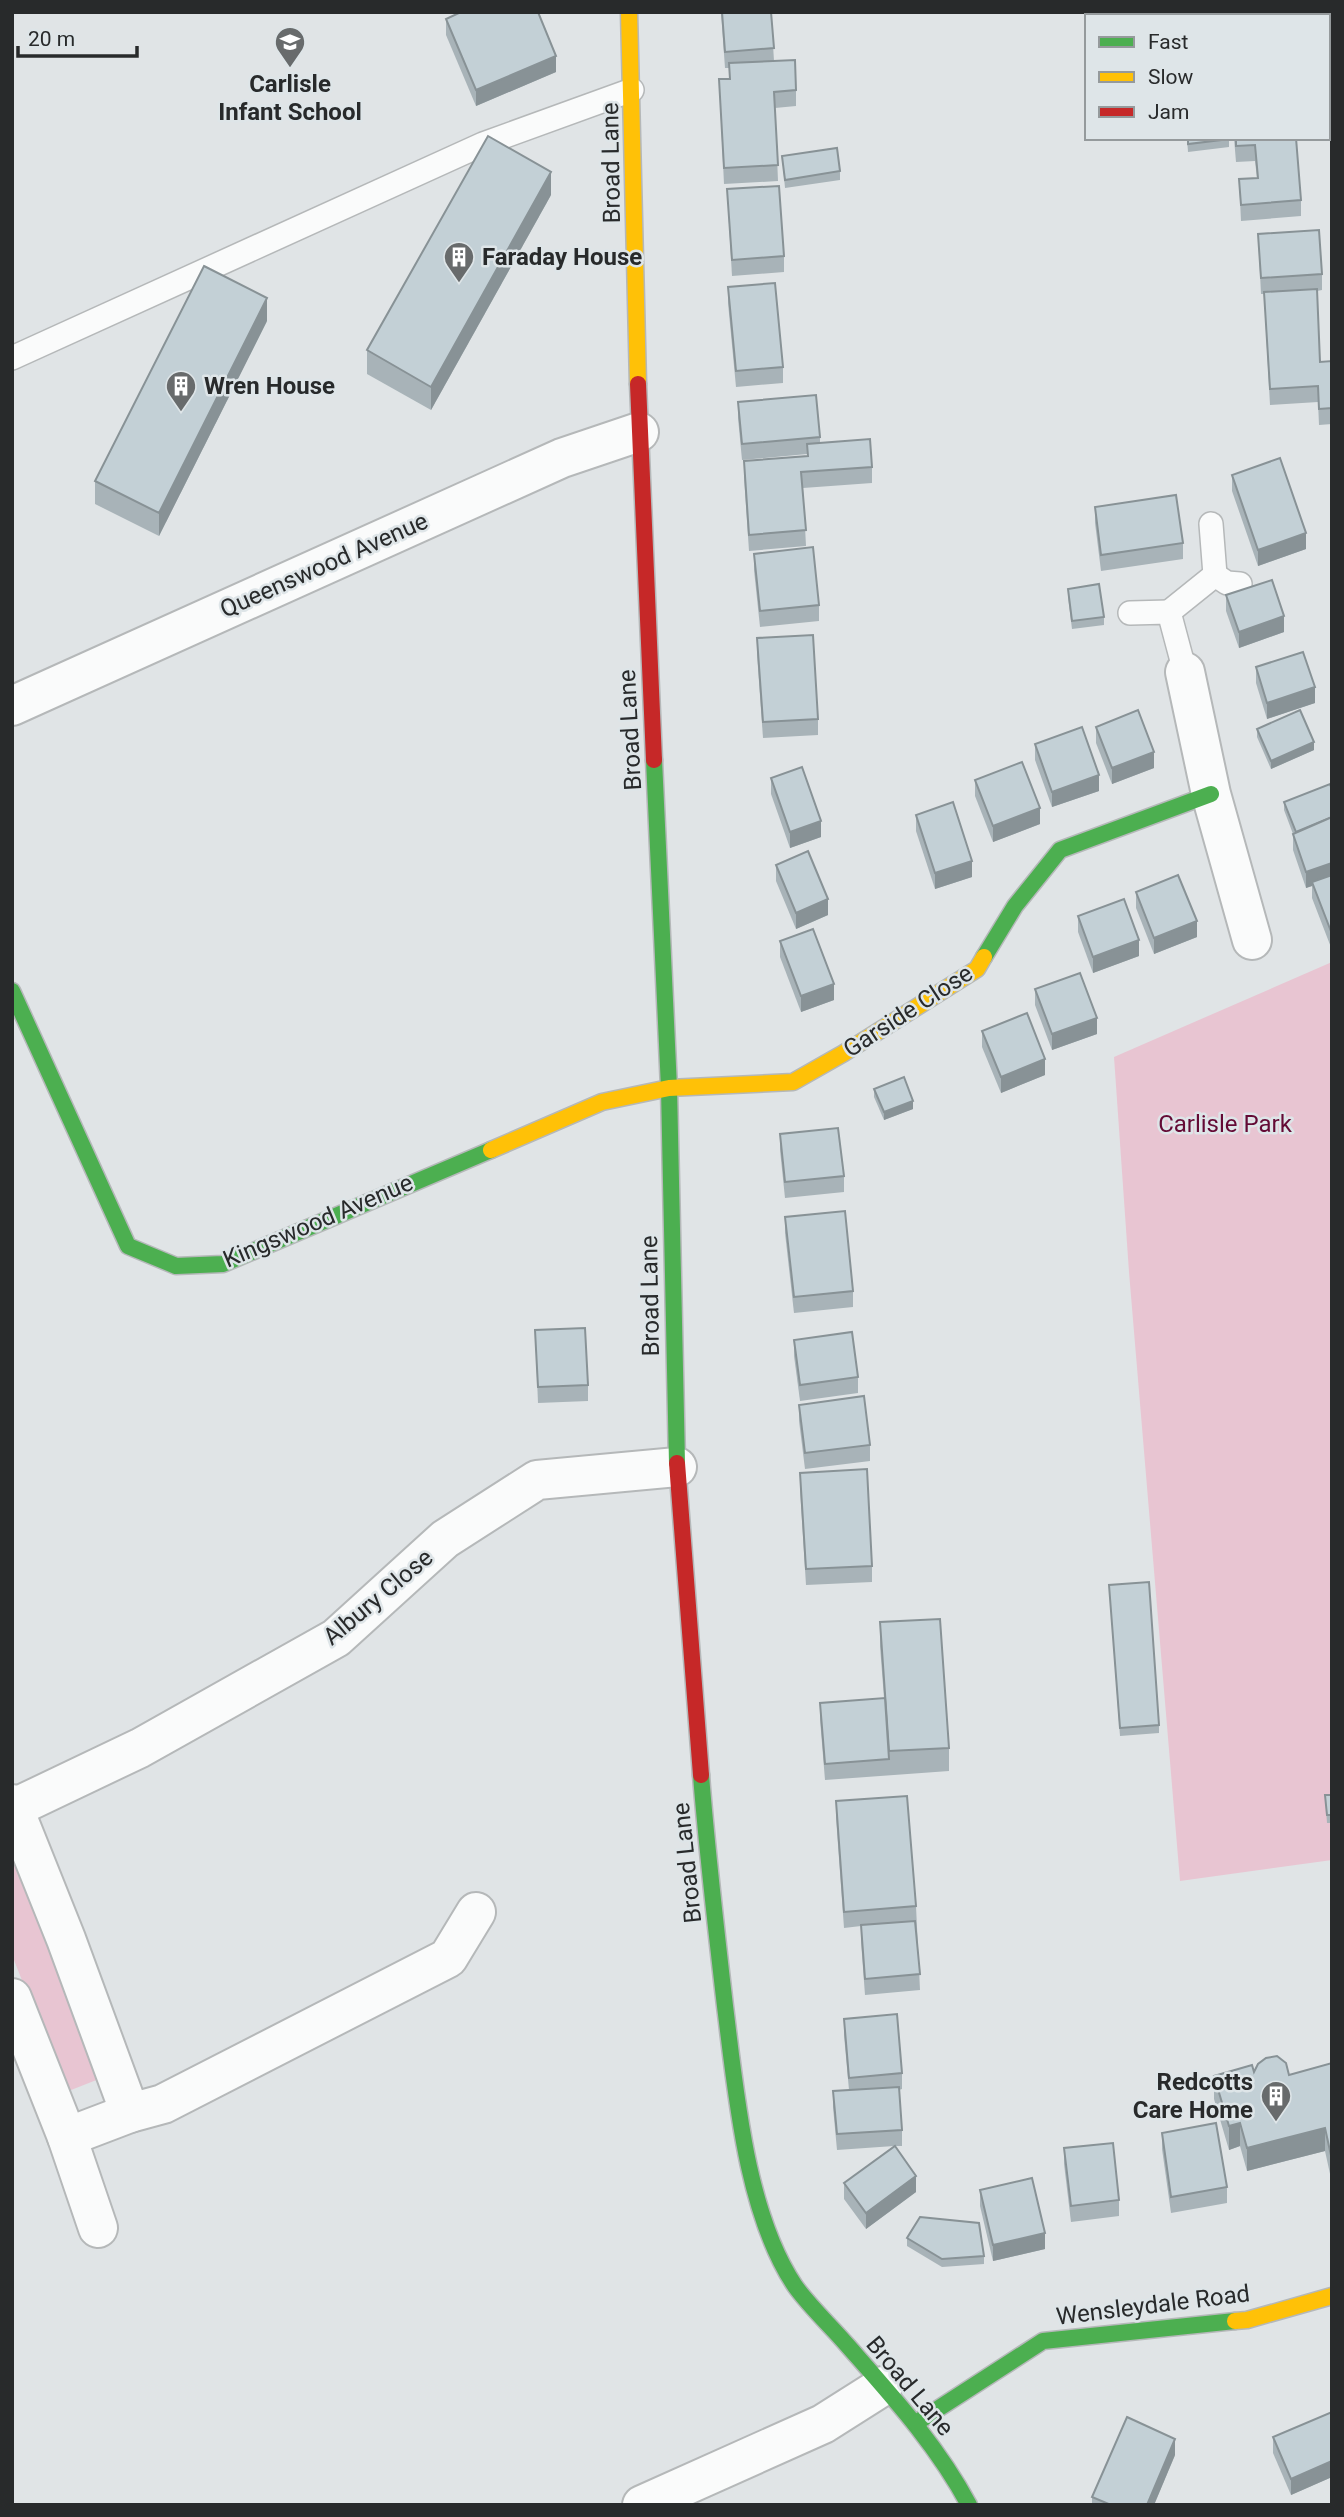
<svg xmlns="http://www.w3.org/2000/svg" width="1344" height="2517" viewBox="0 0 1344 2517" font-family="Roboto,sans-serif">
  <rect width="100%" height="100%" fill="#e0e4e6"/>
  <g fill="#e8c5d2">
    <path d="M1332,962v898l-152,21 -51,-609 -15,-215z"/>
    <path d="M12,1855l87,224 -33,13 -54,-137z"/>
  </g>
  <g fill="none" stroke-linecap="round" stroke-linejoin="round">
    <g stroke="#b5b8b9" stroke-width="26">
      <g id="lane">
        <path d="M12,358l471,-214 149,-54"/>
        <path d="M1215,575l12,8 13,1"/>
        <path d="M1169,612l46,-37 -4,-51"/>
        <path d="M1130,613l39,-1 16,60"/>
      </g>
    </g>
    <g stroke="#b5b8b9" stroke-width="42">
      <g id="street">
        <path d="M1185,672l26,122 41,146"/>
        <path d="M12,706l550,-248 77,-26"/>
        <path d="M12,1804l54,135 64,174 -63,24"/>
        <path d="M12,1809l128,-61 196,-110 109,-99 92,-59 140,-13"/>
        <path d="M12,1998l55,139 31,91"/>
        <path d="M130,2113l33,-9 285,-146 28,-46"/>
        <path d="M642,2505l181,-81 60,-38"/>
      </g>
    </g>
    <g stroke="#b5b8b9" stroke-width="19">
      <g id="fast">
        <path d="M654,760l15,328 8,375"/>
        <path d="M984,957l31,-51 45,-56 151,-56"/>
        <path d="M12,991l116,255 48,20 47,-2 268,-114"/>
        <path d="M701,1775c6,77 15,154 24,231 11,87 21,207 70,280 15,21 36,40 53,60 44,50 89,99 121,159"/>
        <path d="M916,2423l127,-82 192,-20"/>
      </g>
    </g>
    <g stroke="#b5b8b9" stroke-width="19">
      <g id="slow">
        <path d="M629,12l9,372"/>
        <path d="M491,1150l111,-48 67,-14 124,-6 51,-29 133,-84 7,-12"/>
        <path d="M1235,2321l12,-1 85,-24"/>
      </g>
    </g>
    <g stroke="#b5b8b9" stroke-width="19">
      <g id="jam">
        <path d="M638,384l16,376"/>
        <path d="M677,1463l24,312"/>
      </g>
    </g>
    <use href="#lane" stroke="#fafbfb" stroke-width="23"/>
    <use href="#street" stroke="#fafbfb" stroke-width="38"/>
    <use href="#fast" stroke="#4caf50" stroke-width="16"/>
    <use href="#slow" stroke="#ffc107" stroke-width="16"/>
    <use href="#jam" stroke="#c62828" stroke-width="16"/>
  </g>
  <g fill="#a8b3b8">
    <path d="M721,12h50l3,49 22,29v16l-21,2 3,73 -54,3 -5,-105h10v-11h-4z"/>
    <path d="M1261,12h29l-29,2z"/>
    <path d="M446,19l110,53 -80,34 -30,-71z"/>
    <path d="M1187,138h42v9l-41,5z"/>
    <path d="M1234,138h62l5,62v16l-60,5 -2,-42 18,-1 -2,-17 -19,1z"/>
    <path d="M782,156l58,15v9l-55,8z"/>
    <path d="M727,189l57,67v16l-52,4z"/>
    <path d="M551,195l-120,215 -64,-36v-24z"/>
    <path d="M1258,234l64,40v16l-5,1 3,71 12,-1v63l-13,1 -1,-23 -48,3 -6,-111h-3z"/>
    <path d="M728,287l55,80v16l-47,4 -8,-84z"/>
    <path d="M267,321l-108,215 -64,-32v-23z"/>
    <path d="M738,402l82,35v6l52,24v16l-69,5 3,58 -57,5 -5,-74v-16l63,-5v-2l-65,6 -4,-42z"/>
    <path d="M1232,475l74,74 -48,17 -26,-75z"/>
    <path d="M1095,507l88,36v16l-82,12 -6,-48z"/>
    <path d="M754,554l65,51v16l-59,6 -6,-57z"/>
    <path d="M1068,589l36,28v8l-32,4 -4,-32z"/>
    <path d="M1226,595l58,37 -45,16 -13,-37z"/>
    <path d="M757,638l61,81v16l-55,3 -6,-84z"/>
    <path d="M1256,667l59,36 -48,16 -11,-36z"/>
    <path d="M1096,727l58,41 -42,16 -16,-41z"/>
    <path d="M1257,729l57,21 -43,19 -14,-32z"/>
    <path d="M1035,744l64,47 -47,16 -17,-47z"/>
    <path d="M771,778l50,59 -31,11 -19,-54z"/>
    <path d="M975,780l65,44 -47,18 -18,-46z"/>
    <path d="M1332,790v160l-20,-52v-12l-6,2 -13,-38v-16l-9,-24v-8z"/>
    <path d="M916,815l56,62 -37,12 -19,-58z"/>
    <path d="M776,865l52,50 -32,14 -20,-48z"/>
    <path d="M1136,892l61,45 -43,17 -18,-46z"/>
    <path d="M1078,916l61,40 -46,17 -15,-41z"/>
    <path d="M780,941l54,59 -33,12 -21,-55z"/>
    <path d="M1035,989l62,45 -45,16 -17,-45z"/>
    <path d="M982,1031l63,44 -44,18 -19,-46z"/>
    <path d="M874,1089l39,20 -29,11 -10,-23z"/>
    <path d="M780,1134l64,42v16l-59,6 -5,-48z"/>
    <path d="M785,1217l68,74v16l-59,6 -9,-80z"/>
    <path d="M535,1330l53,55v16l-50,2z"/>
    <path d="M794,1340l64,37v16l-58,8 -6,-45z"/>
    <path d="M799,1405l71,40v16l-65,8 -6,-48z"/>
    <path d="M800,1473l72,93v16l-66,3 -6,-96z"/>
    <path d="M1109,1585l50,140v8l-39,3z"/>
    <path d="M880,1622l69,126v23l-124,9 -5,-61v-16l64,-5 -4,-52z"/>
    <path d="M1325,1795h7v28h-5z"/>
    <path d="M836,1801l80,105 4,84 -55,5 -4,-54v-15l-17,2 -8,-111z"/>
    <path d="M844,2019l58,54v16l-3,1 3,40v16h-7l21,46 -50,37 -22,-30v-16l50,-37 -57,4 -4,-43v-16l16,-1 -5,-55z"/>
    <path d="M1332,2063v120l-7,-32 -78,20 -7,-25 -11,4 -15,-51v-23l40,-4 35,3z"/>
    <path d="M1162,2133l65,54v16l-56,10 -9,-64z"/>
    <path d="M1064,2148l55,52v16l-48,6 -7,-58z"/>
    <path d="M980,2190l65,59 -52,12 -13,-55z"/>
    <path d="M907,2238l77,18v8l-42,3 -35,-21z"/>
    <path d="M1332,2412v65l-41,18 -18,-42v-16z"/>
    <path d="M1175,2455l-21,50h-62v-8z"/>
  </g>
  <g fill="#889296">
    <path d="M556,56v16l-80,34v-16z"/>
    <path d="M551,172v23l-120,215v-23z"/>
    <path d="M267,298v23l-108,215v-23z"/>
    <path d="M1306,533v16l-48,17v-16z"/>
    <path d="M1284,616v16l-45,16v-16z"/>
    <path d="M1315,687v16l-48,16v-16z"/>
    <path d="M1314,742v8l-43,19v-8z"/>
    <path d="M1154,752v16l-42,16v-16z"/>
    <path d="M1099,775v16l-47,16v-15z"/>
    <path d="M1040,808v16l-47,18v-16z"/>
    <path d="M821,821v16l-31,11v-16z"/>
    <path d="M972,861v16l-37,12v-16z"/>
    <path d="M1332,863v16l-20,3v4l-6,2v-16z"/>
    <path d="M828,899v16l-32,14v-16z"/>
    <path d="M1197,921v16l-43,17v-16z"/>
    <path d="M1139,940v16l-46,17v-16z"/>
    <path d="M834,984v16l-33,12v-16z"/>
    <path d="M1097,1018v16l-45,16v-16z"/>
    <path d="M1045,1059v16l-44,18v-16z"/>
    <path d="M913,1101v8l-29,11v-8z"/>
    <path d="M1240,2123v23l-11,4v-24z"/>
    <path d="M1325,2128v23l-78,20v-23z"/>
    <path d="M916,2176v16l-50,37v-16z"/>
    <path d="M1045,2233v16l-52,12v-16z"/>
    <path d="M1175,2439v16l-21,50h-7z"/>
    <path d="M1332,2461v16l-41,18v-16z"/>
  </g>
  <g fill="#c3d0d6" stroke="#889296" stroke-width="2">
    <path d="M461,12h77l18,44 -80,34 -30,-71z"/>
    <path d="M722,12h49l3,36 -49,4z"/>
    <path d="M795,60l1,30 -22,2 4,73 -54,3 -5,-89h11l-1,-16z"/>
    <path d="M488,136l63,36 -120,215 -64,-37z"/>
    <path d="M1188,138h41v1l-41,5z"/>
    <path d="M1236,138h60l5,62 -60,5 -2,-26 19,-1 -3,-33 -19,1z"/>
    <path d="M837,148l3,23 -55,9 -3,-24z"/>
    <path d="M779,186l5,70 -52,4 -5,-71z"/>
    <path d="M1319,230l3,44 -61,4 -3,-44z"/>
    <path d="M204,266l63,32 -108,215 -64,-32z"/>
    <path d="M775,283l8,84 -47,4 -8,-84z"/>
    <path d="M1317,289l3,73 12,-1v47l-13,1 -1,-23 -48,3 -6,-97z"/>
    <path d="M816,395l4,42 -78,7 -4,-42z"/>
    <path d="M870,439l2,28 -71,5 5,58 -57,5 -5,-74 64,-5 -1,-12z"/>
    <path d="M1280,458l26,75 -48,17 -26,-75z"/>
    <path d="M1176,495l7,48 -82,12 -6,-48z"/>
    <path d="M813,547l6,58 -59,6 -6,-57z"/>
    <path d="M1272,580l12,36 -45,16 -13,-37z"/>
    <path d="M1099,584l5,33 -32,4 -4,-32z"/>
    <path d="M813,635l5,84 -55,3 -6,-84z"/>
    <path d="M1303,652l12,35 -48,16 -11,-36z"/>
    <path d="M1138,710l16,42 -42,16 -16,-41z"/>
    <path d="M1300,710l14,32 -43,19 -14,-32z"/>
    <path d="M1082,727l17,48 -47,17 -17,-48z"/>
    <path d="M1022,762l18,46 -47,18 -18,-46z"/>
    <path d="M802,767l19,54 -31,11 -19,-54z"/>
    <path d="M1330,784l2,6v27l-36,15 -12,-30z"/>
    <path d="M953,802l19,59 -37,12 -19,-58z"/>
    <path d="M1332,817v46l-26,9 -13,-38z"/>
    <path d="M808,851l20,48 -32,14 -20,-48z"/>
    <path d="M1178,875l19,46 -43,17 -18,-46z"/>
    <path d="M1332,875v59l-20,-52z"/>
    <path d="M1124,899l15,41 -46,17 -15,-41z"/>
    <path d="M813,929l21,55 -33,12 -21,-55z"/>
    <path d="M1080,973l17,45 -45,16 -17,-45z"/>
    <path d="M1027,1013l18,46 -44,18 -19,-46z"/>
    <path d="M904,1077l9,24 -29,11 -10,-23z"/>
    <path d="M838,1128l6,48 -59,6 -5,-48z"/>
    <path d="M845,1211l8,80 -59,6 -9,-80z"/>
    <path d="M585,1328l3,57 -50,2 -3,-57z"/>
    <path d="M852,1332l6,45 -58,8 -6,-45z"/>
    <path d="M864,1396l6,49 -65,8 -6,-48z"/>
    <path d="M867,1469l5,97 -66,3 -6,-96z"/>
    <path d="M1149,1582l10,143 -39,3 -11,-143z"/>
    <path d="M940,1619l9,129 -60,3 -9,-129z"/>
    <path d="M885,1698l4,61 -64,5 -5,-61z"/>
    <path d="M1325,1795h7v20h-5z"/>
    <path d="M907,1796l9,110 -72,6 -8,-111z"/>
    <path d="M915,1921l5,53 -55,5 -4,-54z"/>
    <path d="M897,2014l5,59 -53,5 -5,-59z"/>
    <path d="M1277,2056l9,7 3,12 43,-12v97l-7,-32 -78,20 -7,-25 -11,3 -15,-50 38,-11 2,7 4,-8 8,-6z"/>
    <path d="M899,2087l3,43 -65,4 -4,-43z"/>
    <path d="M1216,2123l11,64 -56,10 -9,-64z"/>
    <path d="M1113,2143l6,57 -48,6 -7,-58z"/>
    <path d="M895,2146l21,30 -50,37 -22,-30z"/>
    <path d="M1032,2178l13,55 -52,12 -13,-55z"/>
    <path d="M920,2217l59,6 5,33 -42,3 -35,-21z"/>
    <path d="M1332,2412v49l-41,18 -18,-42z"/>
    <path d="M1127,2417l48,22 -28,66h-36l-19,-8z"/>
  </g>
  <defs>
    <g id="school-pin" transform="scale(1.575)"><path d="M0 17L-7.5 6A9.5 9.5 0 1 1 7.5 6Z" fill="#686b6c" stroke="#dee5e8"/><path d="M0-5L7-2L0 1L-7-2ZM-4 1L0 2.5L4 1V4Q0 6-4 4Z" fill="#fff"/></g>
    <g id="building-pin" transform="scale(1.575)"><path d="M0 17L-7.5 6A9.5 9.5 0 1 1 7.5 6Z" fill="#686b6c" stroke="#dee5e8"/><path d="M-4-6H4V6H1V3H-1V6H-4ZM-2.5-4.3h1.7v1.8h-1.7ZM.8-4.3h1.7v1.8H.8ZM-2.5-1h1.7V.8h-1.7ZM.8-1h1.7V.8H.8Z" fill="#fff"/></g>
  </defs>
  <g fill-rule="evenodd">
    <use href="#school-pin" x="290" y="42"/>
    <use href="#building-pin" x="459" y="257"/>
    <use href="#building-pin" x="181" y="386"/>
    <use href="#building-pin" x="1276" y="2096"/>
  </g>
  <g text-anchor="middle" stroke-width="5" stroke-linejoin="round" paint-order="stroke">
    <g font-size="24" font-weight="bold" fill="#282a2b" stroke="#dee5e8" text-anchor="start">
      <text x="290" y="92" text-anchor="middle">Carlisle<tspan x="290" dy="28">Infant School</tspan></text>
      <text x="482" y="265">Faraday House</text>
      <text x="204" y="394">Wren House</text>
      <text x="1253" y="2090" text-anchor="end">Redcotts<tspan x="1253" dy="28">Care Home</tspan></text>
    </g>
    <g font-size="24" fill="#282a2b" stroke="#dee5e8">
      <text transform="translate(611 163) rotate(-91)" y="8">Broad Lane</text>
      <text transform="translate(324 565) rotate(-24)" y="8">Queenswood Avenue</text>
      <text transform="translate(630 730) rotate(-93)" y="8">Broad Lane</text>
      <text transform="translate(908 1011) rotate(-33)" y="8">Garside Close</text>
      <text transform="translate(318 1221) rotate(-23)" y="8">Kingswood Avenue</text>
      <text transform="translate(650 1296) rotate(-91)" y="8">Broad Lane</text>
      <text transform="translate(378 1597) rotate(-40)" y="8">Albury Close</text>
      <text transform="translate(687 1863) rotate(-96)" y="8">Broad Lane</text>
      <text transform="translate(1153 2305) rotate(-7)" y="8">Wensleydale Road</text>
      <text transform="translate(910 2386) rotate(50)" y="8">Broad Lane</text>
    </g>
    <g font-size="24" fill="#640a35" stroke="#dee5e8">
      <text x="1225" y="1132">Carlisle Park</text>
    </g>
  </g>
  <rect width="1344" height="2517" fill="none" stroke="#282a2b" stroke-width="28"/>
  <rect x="1085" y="14" width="245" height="126" fill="#dee5e8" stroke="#959a9c" stroke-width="2"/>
  <rect x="1099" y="37" width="35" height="10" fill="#4caf50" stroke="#959a9c" stroke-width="2"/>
  <text x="1148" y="49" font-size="21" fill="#282a2b">Fast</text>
  <rect x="1099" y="72" width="35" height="10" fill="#ffc107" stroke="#959a9c" stroke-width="2"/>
  <text x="1148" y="84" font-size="21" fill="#282a2b">Slow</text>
  <rect x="1099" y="107" width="35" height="10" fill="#c62828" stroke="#959a9c" stroke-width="2"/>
  <text x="1148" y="119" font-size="21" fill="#282a2b">Jam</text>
  <path d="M18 46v10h119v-10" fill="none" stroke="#282a2b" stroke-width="3.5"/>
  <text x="28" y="46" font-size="21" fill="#282a2b" stroke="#dee5e8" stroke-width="5" paint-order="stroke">20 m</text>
</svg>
